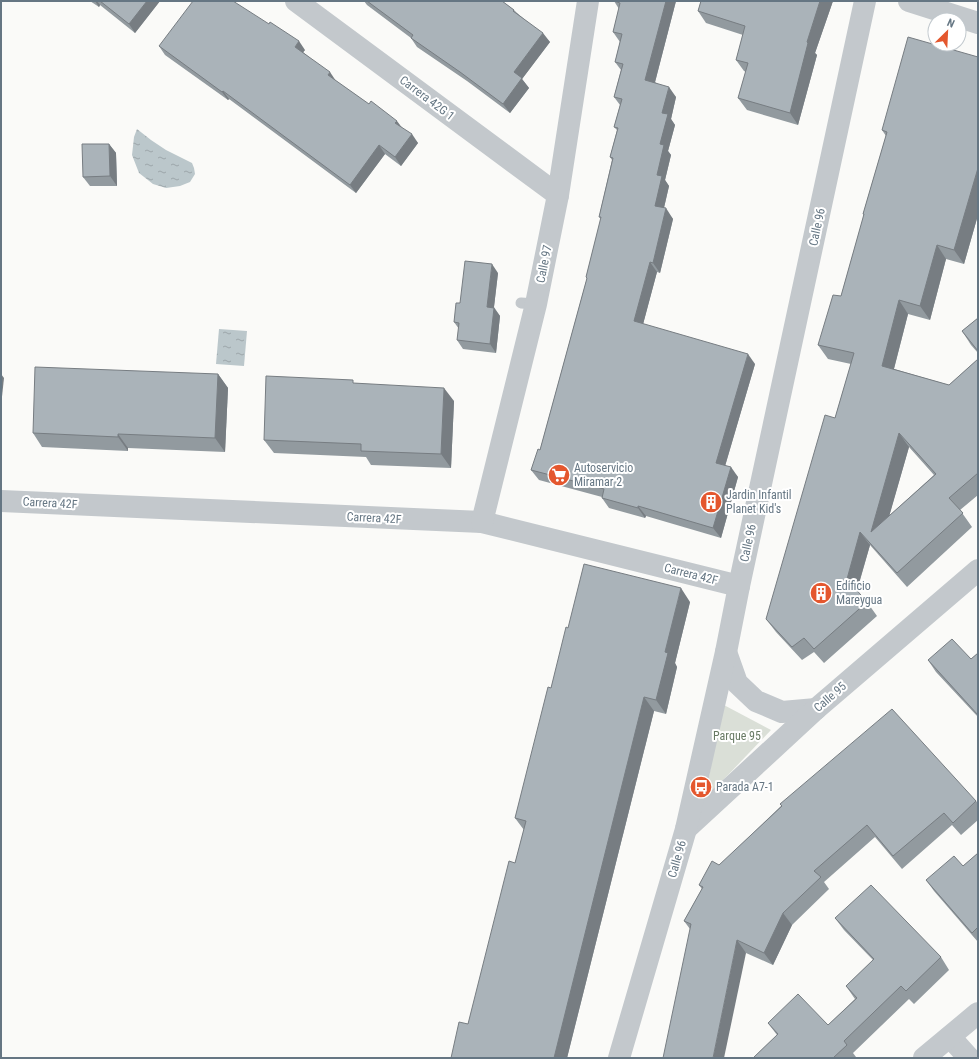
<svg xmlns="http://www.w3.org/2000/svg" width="979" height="1059" viewBox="0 0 979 1059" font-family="'Roboto Condensed',sans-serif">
  <defs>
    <pattern id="water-ripples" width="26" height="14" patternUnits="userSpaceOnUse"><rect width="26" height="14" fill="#bbc7cb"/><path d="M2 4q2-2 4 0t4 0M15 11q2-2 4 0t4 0" fill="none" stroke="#9ca6aa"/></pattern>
  </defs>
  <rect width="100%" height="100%" fill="#fafaf8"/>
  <path fill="#dadfd7" d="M722,704l49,26 -66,69z"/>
  <g fill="url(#water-ripples)">
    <path d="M137,129l14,11 15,10 26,13 2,5 1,6 -5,8 -10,4 -14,2 -13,-4 -14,-11 -7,-18 2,-18z"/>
    <path d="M219,329l28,2 -3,35 -28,-2z"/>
  </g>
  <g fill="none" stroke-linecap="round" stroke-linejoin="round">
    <path stroke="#c3c8cc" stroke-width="11" d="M521,303l15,1"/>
    <g stroke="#c3c8cc" stroke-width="22">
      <path d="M296,1l262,194"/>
      <path d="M909,1l69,22"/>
      <path d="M1,501l481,21 257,64"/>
      <path d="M482,522l54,-218 22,-109 30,-194"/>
      <path d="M726,652l11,31 19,18 26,11 34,-3"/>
      <path d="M686,829l130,-120 162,-139"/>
      <path d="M950,1037l19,21"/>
      <path d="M619,1058l67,-229 40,-177 13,-66 126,-585"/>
      <path d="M924,1058l54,-45"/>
    </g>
  </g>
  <g fill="#929a9f" fill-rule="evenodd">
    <path d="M90,1h70l-25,32 -35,-28 -1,2z"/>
    <path d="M364,1h138l12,9 2,2 34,30 -28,37 7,9 -19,25 -43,-32 -50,-34 -6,-9 -44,-33z"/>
    <path d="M614,1h62l-21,81 21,15 -5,22 4,6 -7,26 3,4 -6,25 4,6 -5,22 9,11 -13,54 -3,-1 -14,52 112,40 -30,102 13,11 -17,61 -75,-22 -1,2 -36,-10 -7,-10v-1l-63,-17 -8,-10 9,-20 47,-172 -1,-1 15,-58 -2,-2 13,-57 -2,-3 7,-27 -3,-3 6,-22 -6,-8 7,-27 -6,-8 5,-20 -7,-10 6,-23z"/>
    <path d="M701,1h132l-18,52 2,2 -19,70 -51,-15 -9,-12 8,-26 -2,-1 -8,-11 7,-25 -37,-12 -8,-12z"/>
    <path d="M159,46l146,4 -2,2 33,29 65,46 17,16 -17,23 -16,-12 -29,39 -127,-94 -1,1 -63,-45z"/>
    <path d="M978,57v158l-14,49 -18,-5 -16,61 -22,-6 -14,55 55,16 29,-26v136l-18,15 12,17 -65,60 -37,-42 -13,46 10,11 10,14 -53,47 -10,-11 -12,8 -26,-28 -10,-13 69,-201 16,-54 -23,-5 -10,-14 23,-49 23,-81 -1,-1 23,-78 -4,-6zM909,447l25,28 -45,41z"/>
    <path d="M109,144l7,9 1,33h-27l-7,-9z"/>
    <path d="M498,273l-4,34 6,9 -4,37 -33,-4 -6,-9 2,-11 -5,-7 6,-19z"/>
    <path d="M978,318v35l-7,-8 -9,-14z"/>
    <path d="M218,374l10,14 -3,64 -97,-4v3l-86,-4 -9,-14z"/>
    <path d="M356,383l98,18 -3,67 -80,-3 -5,-8 -92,-4 -10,-13z"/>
    <path d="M690,602l-15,61 2,4 -11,47 -12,-3 -87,347h-116l17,-34 47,-161 9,-33 -9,-12 36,-130 17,-60z"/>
    <path d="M978,653v64l-42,-45 -8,-12 43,-1z"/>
    <path d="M976,801l2,2v17l-17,15 -9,-10 -50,44 -27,-32 -51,45 5,7 -37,36 -19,40 -27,-12 -56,-24 -6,-8 18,-32 -3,-4 82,-79z"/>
    <path d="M978,853v89l-44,-51 -8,-11 37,-14z"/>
    <path d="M835,918l106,39 8,13 -35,34 -5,-5 -56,54 3,4 -2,1h-101l24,-23 -9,-12 60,2 27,-26 -9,-13 27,-26 -29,-30z"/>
  </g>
  <g fill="#777d82">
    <path d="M95,1h2l3,4 -1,2z"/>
    <path d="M147,1h13l-25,32 -6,-9z"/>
    <path d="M666,1h10l-23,89 -8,-10z"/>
    <path d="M820,1h13l-18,52 2,2 -19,70 -8,-12 17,-71z"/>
    <path d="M543,33l7,9 -28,37 7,9 -19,25 -7,-9 11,-32z"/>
    <path d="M299,41l6,9 -4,5 -6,-8z"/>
    <path d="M330,72l6,9 -8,-6z"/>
    <path d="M669,87l7,10 -5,22 4,6 -7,26 3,4 -6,25 4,6 -7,30 -7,-10 2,-31 3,-31 2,-31z"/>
    <path d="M223,91l6,8 -1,1 -6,-8z"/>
    <path d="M397,121l6,8 -8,-6z"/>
    <path d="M412,134l6,9 -17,23 -6,-9z"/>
    <path d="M109,144l7,9 1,33 -7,-10z"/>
    <path d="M379,145l6,9 -29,39 -6,-8z"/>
    <path d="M978,168v47l-14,49 -10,-14z"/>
    <path d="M666,208l7,11 -13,54 -7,-10z"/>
    <path d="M937,245l9,14 -16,61 -10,-14z"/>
    <path d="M650,262l7,10 -16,60 -7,-11z"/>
    <path d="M492,264l6,9 -5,42 -6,-8z"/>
    <path d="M899,300l9,14 -17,66 -9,-14z"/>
    <path d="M494,308l6,8 -4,37 -6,-9z"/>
    <path d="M748,354l7,10 -32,109 -7,-10z"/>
    <path d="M1,374l3,4 -3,28z"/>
    <path d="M218,374l10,14 -3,64 -10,-14z"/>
    <path d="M444,388l10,13 -3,67 -10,-14z"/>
    <path d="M899,433l10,14 -28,98 -10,-13z"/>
    <path d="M118,434l10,14v3l-10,-14z"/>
    <path d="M731,467l7,10 -17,61 -8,-10z"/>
    <path d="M638,506l8,10 -1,2 -7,-10z"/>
    <path d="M860,532l10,13 -14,48 -9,-14z"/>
    <path d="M681,588l9,14 -15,61 2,4 -11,47 -10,-14 9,-48z"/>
    <path d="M644,697l10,14 -87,347h-13z"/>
    <path d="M783,913l9,12 -19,40 -9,-12z"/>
    <path d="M737,940l9,13 -22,105h-11z"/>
  </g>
  <g fill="#aab3b9" stroke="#777d82" fill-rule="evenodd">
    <path d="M100,1h47l-18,23z"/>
    <path d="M193,1h40l36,23 1,-2 29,19 -4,6 35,25 -2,3 41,29 2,-3 26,20 -2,2 17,11 -17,23 -16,-12 -29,40 -127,-94 -1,1 -63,-46z"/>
    <path d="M367,1h135l12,9 -1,1 30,22 -29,39 8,6 -19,26 -43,-32 -49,-34 2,-3z"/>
    <path d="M614,1h52l-21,79 24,7 -7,26 6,1 -8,30 4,1 -7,30 5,1 -7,30 11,2 -13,55 -3,-1 -16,59 114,33 -32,109 15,4 -18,61 -75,-22v2l-36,-10 2,-9 -73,-19 7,-21 2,1 47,-172 -1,-1 15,-60h-2l14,-59 -3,-1 8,-29 -4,-1 8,-28 -8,-2 9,-33 -8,-2 7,-28 -9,-2 7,-29z"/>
    <path d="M701,1h119l-13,41 1,1 -18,70 -52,-15 10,-35 -12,-3 9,-34 -47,-15z"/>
    <path d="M908,37l70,20v111l-24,82 -17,-5 -17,61 -21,-6 -17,66 67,19 29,-26v114l-29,25 14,15 -66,60 -37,-41 -13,47 20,23 -53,47 -10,-11 -12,9 -26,-28 59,-204 10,3 19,-65 -36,-8 15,-50 8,1 23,-82h-1l24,-82 -5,-2zM899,433l37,41 -65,58z"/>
    <path d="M82,144h27l1,32 -27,1z"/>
    <path d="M465,261l27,3 -5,43 7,1 -4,36 -33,-4 2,-17 -5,-1 2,-19h4z"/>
    <path d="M978,318v33l-16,-20z"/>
    <path d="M35,367l183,7 -3,64 -97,-4v3l-85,-4z"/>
    <path d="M266,376l87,4v3l91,5 -3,66 -80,-3v-7l-97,-4z"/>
    <path d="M584,564l97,24 -16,64 3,1 -12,47 -12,-3 -90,361h-103l8,-36 9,2 41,-163 6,2 11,-42 -11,-3 33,-131 3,1 15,-61 2,1z"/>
    <path d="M952,639l19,20 7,-6v62l-50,-55z"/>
    <path d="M892,709l84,92 -23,22 -9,-10 -51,43 -26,-31 -53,46 7,6 -38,36 -19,40 -27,-13 -24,118h-50l28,-134 -7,-3 19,-34 -4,-2 13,-24 7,4 63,-59 -2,-2z"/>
    <path d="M978,853v74l-6,6 -46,-53 28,-24 9,10z"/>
    <path d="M871,885l70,72 -35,34 -5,-5 -57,55 3,4 -14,13h-80l25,-24 -10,-11 30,-29 30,31 29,-27 -11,-12 28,-27 -39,-41z"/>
  </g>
  <defs>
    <g id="supermarket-disc" transform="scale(1.15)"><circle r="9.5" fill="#e4572e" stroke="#fff"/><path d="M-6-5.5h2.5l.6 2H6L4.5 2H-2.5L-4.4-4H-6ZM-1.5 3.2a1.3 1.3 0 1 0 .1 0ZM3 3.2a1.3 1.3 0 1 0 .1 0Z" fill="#fff"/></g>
    <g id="building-disc" transform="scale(1.15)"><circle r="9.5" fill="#e4572e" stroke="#fff"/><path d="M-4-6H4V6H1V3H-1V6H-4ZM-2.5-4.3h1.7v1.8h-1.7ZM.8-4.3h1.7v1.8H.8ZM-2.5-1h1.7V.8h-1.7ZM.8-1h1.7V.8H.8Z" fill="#fff"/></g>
    <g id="bus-disc" transform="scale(1.15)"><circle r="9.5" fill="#e4572e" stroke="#fff"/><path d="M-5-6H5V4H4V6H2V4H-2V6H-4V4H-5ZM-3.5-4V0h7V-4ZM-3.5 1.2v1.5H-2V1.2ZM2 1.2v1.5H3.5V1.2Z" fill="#fff"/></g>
  </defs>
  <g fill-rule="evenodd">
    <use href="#supermarket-disc" x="559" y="475"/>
    <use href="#building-disc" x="711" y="502"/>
    <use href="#building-disc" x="821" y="593"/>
    <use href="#bus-disc" x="701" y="787"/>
  </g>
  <g text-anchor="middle" stroke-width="4" stroke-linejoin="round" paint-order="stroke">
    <g font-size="12" fill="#657683" stroke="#fff">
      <text transform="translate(427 98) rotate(37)" y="4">Carrera 42G 1</text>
      <text transform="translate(817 227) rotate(-78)" y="4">Calle 96</text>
      <text transform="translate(544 264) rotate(-79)" y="4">Calle 97</text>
      <text transform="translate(50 503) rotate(3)" y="4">Carrera 42F</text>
      <text transform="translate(374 518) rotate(3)" y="4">Carrera 42F</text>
      <text transform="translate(748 543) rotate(-78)" y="4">Calle 96</text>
      <text transform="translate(691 574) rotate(14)" y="4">Carrera 42F</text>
      <text transform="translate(830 697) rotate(-41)" y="4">Calle 95</text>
      <text transform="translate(677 859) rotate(-74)" y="4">Calle 96</text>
    </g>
    <g font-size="12" fill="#657683" stroke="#fff" text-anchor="start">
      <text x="574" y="472">Autoservicio<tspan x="574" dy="14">Miramar 2</tspan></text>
      <text x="726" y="499">Jardin Infantil<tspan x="726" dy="14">Planet Kid's</tspan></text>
      <text x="836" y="590">Edificio<tspan x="836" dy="14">Mareygua</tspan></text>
      <text x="716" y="791">Parada A7-1</text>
    </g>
    <g font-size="12" fill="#687a64" stroke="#fff">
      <text x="737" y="740">Parque 95</text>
    </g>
  </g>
  <rect width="979" height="1059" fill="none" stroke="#657683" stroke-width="4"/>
  <g transform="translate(947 32) rotate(24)"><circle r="19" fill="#ffffff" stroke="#c1c8cd"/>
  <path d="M0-3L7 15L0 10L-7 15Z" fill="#e4572e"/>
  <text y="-6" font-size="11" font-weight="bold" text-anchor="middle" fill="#657683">N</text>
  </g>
</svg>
